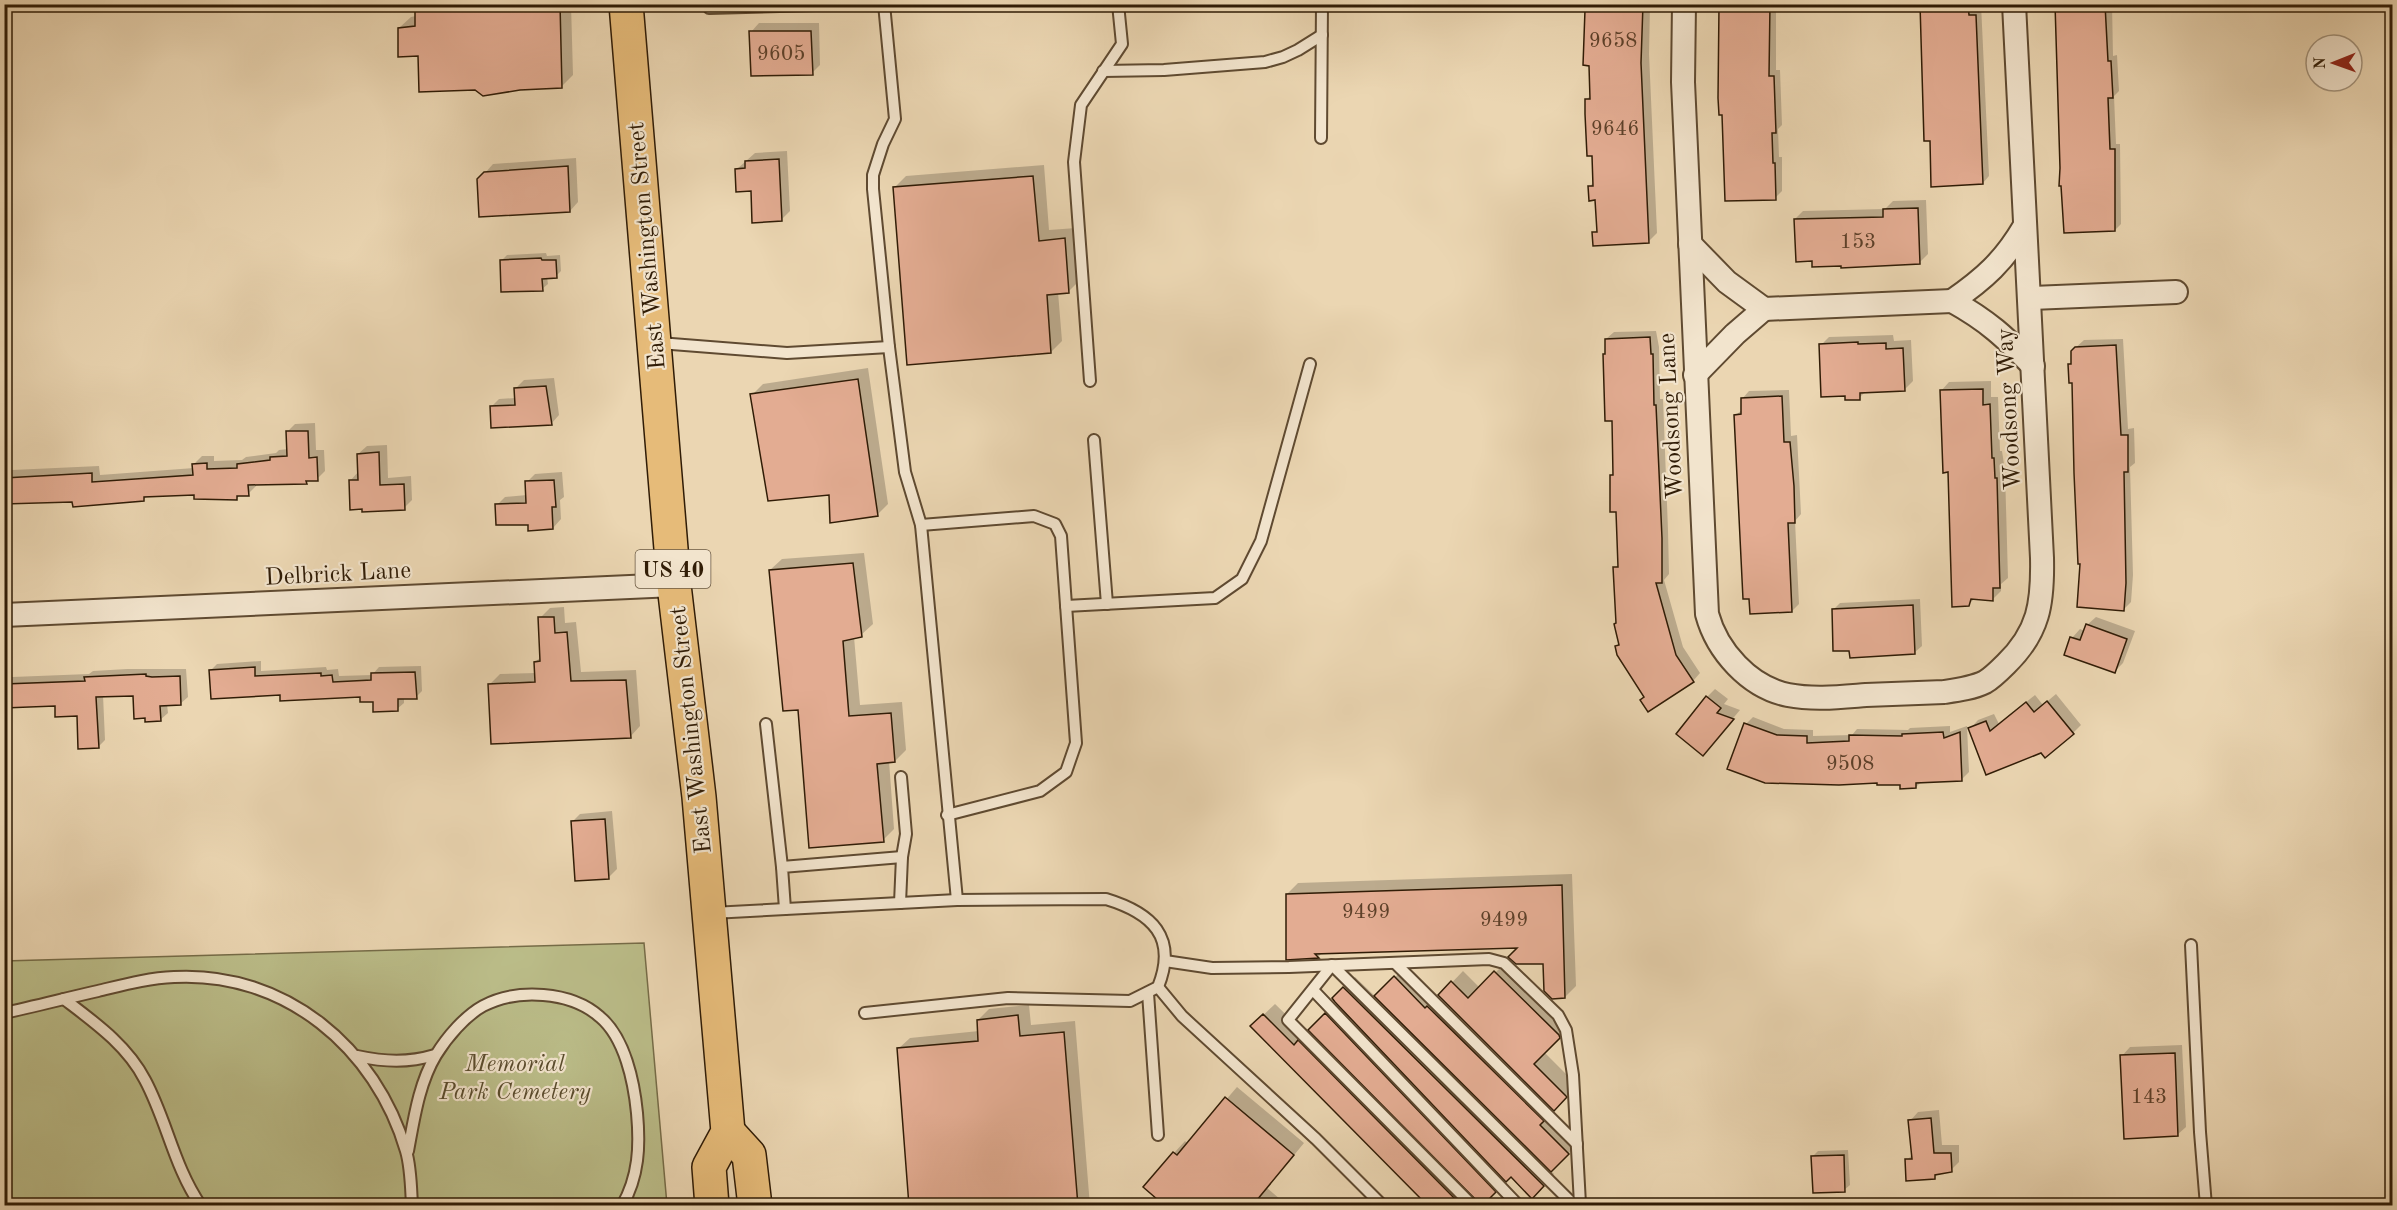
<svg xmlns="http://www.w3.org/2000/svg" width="2397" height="1210" viewBox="0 0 2397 1210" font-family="'Old Standard TT',serif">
  <rect width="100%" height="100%" fill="#ebd6b2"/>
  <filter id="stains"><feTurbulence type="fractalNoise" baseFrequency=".00333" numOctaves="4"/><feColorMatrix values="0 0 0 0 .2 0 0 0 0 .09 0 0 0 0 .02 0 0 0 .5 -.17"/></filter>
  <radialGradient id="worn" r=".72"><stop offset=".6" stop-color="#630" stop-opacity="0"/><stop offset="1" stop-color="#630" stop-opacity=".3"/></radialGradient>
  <path fill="#bbbd89" stroke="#766c48" stroke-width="1.5" d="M644,943l23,262h-662l-1,-244z"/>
  <g fill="#0003">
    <path d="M417,4h154l2,71 -11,11 -143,-31 -20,-27 12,-11 5,-1z"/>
    <path d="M1592,4h58l-1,50 8,179 -8,8 -55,-8 4,-4 -2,-30 -6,-13 5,-5 -9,-81 5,-5 -4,-85z"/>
    <path d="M1721,4h55v66h4l2,55 -4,4 1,28h3v34l-7,7 -52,-85 -3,-15z"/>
    <path d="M1921,4h60l8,172 -6,7 -52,-44z"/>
    <path d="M2057,4h55l1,52 4,-1 2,36 -5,5 2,48h4l1,80 -6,6z"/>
    <path d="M759,23h60l1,42 -8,8 -61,-41z"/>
    <path d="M787,151l3,60 -9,9 -29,-31 -15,-20 18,-16z"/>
    <path d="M576,158l2,44 -8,9 -85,-38 8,-9z"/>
    <path d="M1044,165l5,65 27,-2 4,52 -12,12h-10l4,49 -11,11 -156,-165 11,-11z"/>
    <path d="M1926,200l2,54 -8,8 -125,-43 8,-8 82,-2 8,-8z"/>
    <path d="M546,253l1,3 13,-1 1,16 -5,5 -9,1 1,7 -6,5 -40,-29 5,-5z"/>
    <path d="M1656,331l3,16 1,52h3l5,131 1,44 -5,6 19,67 17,26 -7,8 -77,-35 4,-3 -5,-75 5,-5 -3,-52 -6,-35 4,-4 -1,-53 -10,-65 3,-2 -1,-13 8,-7z"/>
    <path d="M1893,335l1,6 17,-1 2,41 -9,9 -38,1 -7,7 -38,-53 8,-8z"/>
    <path d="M2123,339l5,90 6,-1 1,35 -5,4 3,108 -2,27 -7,7 -43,-47 -7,-181 -4,-17 2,-2v-11l12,-11z"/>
    <path d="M868,368l20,136 -11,11 -47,-21 -78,-99 11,-11z"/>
    <path d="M554,378l5,37 -8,9 -60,-17 8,-8 17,-1v-10l8,-8z"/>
    <path d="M1991,381v16h7l2,54h2l3,20 3,107 -7,6v7l-8,8 -18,-1 -7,7 -19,-134 -8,-80 8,-9z"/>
    <path d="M1789,390l2,46 6,-1 4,79 -6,7 4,83 -7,7 -56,-196 7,-6 -1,-10 7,-8z"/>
    <path d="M4,415h3l1,42 4,-1v14l87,-4 1,9 94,-7v-4l8,-8h12v5l28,-1 4,-3 30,-4 3,-3 9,-1 -1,-17 8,-8 20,-1 1,27h8l1,21 -8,8 -9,1 -2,2 -50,1v3l-8,8 -8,1 -3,3 -42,-4 -47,1 -5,5 -139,3z"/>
    <path d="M387,445l1,33 23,-2 1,24 -8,8 -54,-27 8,-9v-18l9,-8z"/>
    <path d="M562,472l2,25 -4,3 1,19 -8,9 -24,-4 -32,-19 8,-8 22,-2v-13l8,-8z"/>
    <path d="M864,553l9,71 -12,11 -7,2 6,68 42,-3 4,48 -11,11h-6l5,68 -11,11 -84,-131 -29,-139 12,-11z"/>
    <path d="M1920,599l2,47 -7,6 -64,-3 -18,-39 7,-7z"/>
    <path d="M564,607l1,16 11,-1 5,50 55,-2 4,56 -10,11 -140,-53 10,-10 36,-1 -1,-11 6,-5 -1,-39 10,-10z"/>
    <path d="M2096,617l39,14 -12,32 -9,9 -42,-34 8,-9 5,2 2,-6z"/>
    <path d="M261,661v10l65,-4 1,3 11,-1 1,7 33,-1 7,-8 42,-1 1,25 -6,6 -12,1v5l-7,6 -35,-13 -81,-3 -70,-23 6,-6z"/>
    <path d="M127,669h59l2,28 -8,7h-13l1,9 -8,7 -25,-26 -32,1 2,45 -7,7 -20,-32 -22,-10 -52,1v-32h8v3l77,-3 4,-3z"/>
    <path d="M1715,689l13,10 -4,5 16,6 -37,44 4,-57z"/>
    <path d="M2056,694l25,31 -8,8 -31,18 -72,-22 8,-9 16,-6 5,10 36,-29 8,10z"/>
    <path d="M1753,717l31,12 29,1v6l39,-1 5,-6 51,1 2,-2 40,-2v6l17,-6 2,46 -7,7 -40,2 -6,6 -170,-63z"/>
    <path d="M612,811l5,58 -8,8 -37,-55 8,-8z"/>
    <path d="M1572,874l4,112 -11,11 -20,-35 -24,-16 -199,7 -4,4 -30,1 -1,-64 11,-11z"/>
    <path d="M1507,961l63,63 -26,28 33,33 -23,23 -114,-113 23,-24 17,17z"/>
    <path d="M1403,969l174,176 -26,26 3,3 -22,22 -21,-21 -31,31h-50l-178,-180 23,-22 31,30 32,-32 -4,-4 21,-21 21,20z"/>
    <path d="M1029,1005l2,20 44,-4 15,185h-179l-13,-157 12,-11 69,-7 -1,-11 11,-11z"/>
    <path d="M2182,1045l4,82 -9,8 -55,-79 8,-9z"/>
    <path d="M1237,1087l67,56 -37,45 21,18h-121l-21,-19 28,-34 11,-12 3,3z"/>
    <path d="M1939,1110l3,35h17v17l-8,8 -13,3 -3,4 -28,-17 6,-6 -3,-33 8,-9z"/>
    <path d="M1848,1150l2,35 -6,5 -31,-34 5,-5z"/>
  </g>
  <g fill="#e3ac92" stroke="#301c06" stroke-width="1.5">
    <path d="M415,4h145l2,84 -42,2 -37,6 -8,-6 -56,2 -1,-36 -20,1v-29l17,-2z"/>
    <path d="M1590,4h53l-2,59 8,180 -56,3 -1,-14h5l-2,-32 -6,1 -1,-15h5l-1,-30h-5l-2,-42v-15h5l-1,-33 -6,-1 2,-55h5z"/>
    <path d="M1724,4h46l-1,72h5l2,57h-4l1,30h2l1,37 -51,1 -3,-86h-3l-1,-17 1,-92h5z"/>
    <path d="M1920,4h48l1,11h7l7,169 -52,3 -1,-46h-6z"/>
    <path d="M2055,4h50l3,57h3l2,37h-5l2,51h5v82l-51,2 -3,-47h-2l1,-18z"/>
    <path d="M749,31h62l2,44 -62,1z"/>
    <path d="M779,159l3,62 -30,2 -1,-32 -15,1 -1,-23 10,-1v-7z"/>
    <path d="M568,166l2,46 -91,5 -2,-38 7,-7z"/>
    <path d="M1033,176l6,65 26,-3 4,55 -22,2 4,58 -144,12 -14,-178z"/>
    <path d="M1918,208l2,56 -79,4v-2l-29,1v-6l-16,1 -2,-43 89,-2v-8z"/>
    <path d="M541,258l1,2h14l1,18 -15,1 1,12 -42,1 -1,-32z"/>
    <path d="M1650,337l1,17h2l1,51h2l6,133v45h-6l20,72 18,27 -46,30 -8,-12 4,-3 -27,-42 -2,-9 4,-1 -5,-21 2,-1 -3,-56h5l-2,-55h-6v-37h3l-1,-54h-7l-2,-67h2v-15z"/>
    <path d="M1858,342v2l28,-1v6l17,-1 2,43 -45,2v7h-15v-4l-24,1 -2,-53z"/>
    <path d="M2116,345l5,90h7v37h-4l2,111 -2,28 -47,-4 3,-43h-2l-4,-91 -2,-90h-3l-1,-19h3v-13l4,-4z"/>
    <path d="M858,379l20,137 -48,7 -1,-28 -61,6 -18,-107z"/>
    <path d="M546,386l6,39 -61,3 -1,-22 25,-1 -1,-17z"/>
    <path d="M1983,389v16l7,-1 2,54h2l1,20h2l3,110h-7v13l-22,-2 -2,7 -17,1 -4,-135 -5,1 -3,-83z"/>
    <path d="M1782,396l2,46h6l4,44 1,37h-7l4,89 -42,2 -1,-15h-6l-9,-184 7,-1v-16z"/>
    <path d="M286,431h22l1,27 8,-1 1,24h-12l1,3 -59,1 1,11h-12v4l-43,-1v-4l-50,2v4l-71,6 -1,-5 -68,2v-26l88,-5v9l101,-7 -1,-11 15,-1v6l30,-1v-4l33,-4v-3l17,-1z"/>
    <path d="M379,452l1,33 24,-1 1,26 -43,2v-3l-12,1 -1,-30h9l-1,-26z"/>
    <path d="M554,480l2,27h-4l1,22 -25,2v-6h-32l-1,-21 31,-1 -1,-22z"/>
    <path d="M853,563l9,74 -19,4 6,75 42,-3 4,49 -18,2 7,78 -75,6 -11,-138 -15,1 -14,-141z"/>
    <path d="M1913,605l2,49 -65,4 -1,-7h-16l-1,-42z"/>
    <path d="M538,617h16l1,16 12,-1 4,49 55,-1 5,58 -140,6 -3,-60 47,-2 -1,-20 6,-1z"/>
    <path d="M2086,624l41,15 -12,34 -51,-18 6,-18 10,3z"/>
    <path d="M255,667v9l66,-3v3l11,-1 1,7 38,-2v-7l44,-1 2,27h-19v12l-25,1v-10h-13v-5l-80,4v-6l-69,4 -2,-29z"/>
    <path d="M146,674v2l6,1 28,-1 1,29 -21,1 1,15 -16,1v-4l-11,1 -1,-23 -37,1 3,51 -21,1 -1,-33 -22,1v-11l-51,2v-24l81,-3 -1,-4z"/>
    <path d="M1706,696l15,12 -4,5 17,6 -31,37 -27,-22z"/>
    <path d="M2047,701l27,33 -29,24 -4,-5 -55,22 -18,-47 18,-7 4,10 36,-29 8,10z"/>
    <path d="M1744,723l33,12 30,1v7l42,-2v-6l53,1v-2l41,-2 1,6 16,-6 2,49 -46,2v5l-16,1v-4h-23v-2l-38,2 -74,-2 -38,-14z"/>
    <path d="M605,819l4,60 -34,2 -4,-60z"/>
    <path d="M1562,885l3,113 -13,1 -8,-8 -1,-27h-27l-8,-7 9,-9 -202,6 4,4 -33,2v-66z"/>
    <path d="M1494,971l65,64 1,3 -26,26 33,33 -13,14 -116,-116 13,-14 17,17z"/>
    <path d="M1394,976l31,32 2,-2 117,115 -4,4 29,29 -18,18 -177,-176z"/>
    <path d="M1343,987l201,199 -12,13 -21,-22 -5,5 -171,-180 -3,-4z"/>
    <path d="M1325,1013l171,179 -14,14 -174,-176z"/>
    <path d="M1263,1014l31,31 4,-5 164,166h-34l-178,-180z"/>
    <path d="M1018,1015l2,21 44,-4 14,174h-169l-12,-158 81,-7 -1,-21z"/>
    <path d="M2175,1053l3,83 -54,3 -4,-84z"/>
    <path d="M1225,1097l69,58 -42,51h-87l-22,-19 30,-35 4,3z"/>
    <path d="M1931,1118l3,35h17l1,19 -17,3v4l-29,2 -1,-22h7l-4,-39z"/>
    <path d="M1844,1155l1,37 -32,1 -2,-37z"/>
  </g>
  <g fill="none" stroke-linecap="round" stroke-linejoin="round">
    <g stroke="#5f4a31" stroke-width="14">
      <g id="lane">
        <path d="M884,4l11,115 -12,25 -10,31v14l16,158 16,125 16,53 36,375"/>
        <path d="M709,8l142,-4"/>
        <path d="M1103,71l61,-1 101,-8 18,-5 15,-7 24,-15"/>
        <path d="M1321,138l1,-134"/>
        <path d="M659,343l128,10 102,-6"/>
        <path d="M1090,381l-16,-219 7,-57 41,-61 -4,-40"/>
        <path d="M1094,440l13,164"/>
        <path d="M921,525l113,-9 21,8 6,12 15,207 -10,29 -26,19 -93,24"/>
        <path d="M1066,606l149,-8 27,-19 19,-38 49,-177"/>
        <path d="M766,724l16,143"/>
        <path d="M901,777l5,57 -4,23"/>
        <path d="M785,909l-3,-42 120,-10 -2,46"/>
        <path d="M712,913l245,-13 149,-1c46,14 72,38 52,88l-28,14 -122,-3 -143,15"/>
        <path d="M2191,945l9,187 6,74"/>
        <path d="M1165,961l47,7 77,-1 200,-8 15,4 54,52 8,15 7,45 7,129 -11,1"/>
        <path d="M1395,963l182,181"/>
        <path d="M1158,987l24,29 134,123 67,67"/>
        <path d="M1313,990l206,216"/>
        <path d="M1148,993l10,142"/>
        <path d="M64,999c30,23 63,46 81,81 22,41 29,87 56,126"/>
        <path d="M4,1013c32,-7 63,-15 94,-22 25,-6 50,-13 76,-14 111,-6 202,71 232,174 5,17 5,37 6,55"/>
        <path d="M357,1056c28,6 51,7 78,-1"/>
        <path d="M408,1151c6,-32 11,-68 28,-96 11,-18 29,-39 47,-49 34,-18 88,-15 117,11 25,21 34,65 37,96 3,33 2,63 -15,93"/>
        <path d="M1473,1206l-185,-186 44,-55 242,240"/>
      </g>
    </g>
    <g stroke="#5f4a31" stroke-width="26">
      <g id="street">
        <path d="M1684,4l-1,78 24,532c10,37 42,73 81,81 26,5 52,2 78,0 26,-1 52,-2 78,-3 14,-2 29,-4 41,-10 7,-4 15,-12 21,-18 33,-32 37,-61 36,-106l-28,-554"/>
        <path d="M1690,244l37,38 37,27"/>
        <path d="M2030,298l146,-6"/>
        <path d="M1952,301c36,20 53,36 81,65"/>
        <path d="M1952,301c32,-22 52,-40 72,-74"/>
        <path d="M1764,309l188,-8"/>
        <path d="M1695,375l40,-41 29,-25"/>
        <path d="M4,615l670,-30"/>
      </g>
    </g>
    <g stroke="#301c06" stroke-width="36">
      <g id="primary">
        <path d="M626,4l48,581 25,212 29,335 -19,35 3,39"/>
        <path d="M728,1132l21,23 6,51"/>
      </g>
    </g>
    <use href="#lane" stroke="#f2e4cd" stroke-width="10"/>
    <use href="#street" stroke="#f2e4cd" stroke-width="22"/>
    <use href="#primary" stroke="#e6bb79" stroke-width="33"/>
  </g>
  <g text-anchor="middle" stroke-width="4.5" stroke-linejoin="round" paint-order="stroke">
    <g font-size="21" fill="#5d4029">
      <text x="1613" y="47">9658</text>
      <text x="781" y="60">9605</text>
      <text x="1615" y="135">9646</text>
      <text x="1858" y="248">153</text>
      <text x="1850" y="770">9508</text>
      <text x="1366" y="918">9499</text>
      <text x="1504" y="926">9499</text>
      <text x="2149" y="1103">143</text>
    </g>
    <rect fill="#f2e4cd" stroke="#6a5842" stroke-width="1.5" x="635.5" y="550" width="75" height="38" rx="4.5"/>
    <g font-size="22" font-weight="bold" fill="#301c06">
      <text x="673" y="577">US 40</text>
    </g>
    <g font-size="24" fill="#301c06" stroke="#f2e4cd">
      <text transform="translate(646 246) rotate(-95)" y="8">East Washington Street</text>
      <text transform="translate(2008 409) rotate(-93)" y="8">Woodsong Way</text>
      <text transform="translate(1670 416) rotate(-93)" y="8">Woodsong Lane</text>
      <text transform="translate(338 573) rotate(-3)" y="8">Delbrick Lane</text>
      <text transform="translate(690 730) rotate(-96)" y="8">East Washington Street</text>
    </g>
    <g font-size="24" font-style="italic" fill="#5a4c2d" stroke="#f2e4cd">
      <text x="515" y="1071">Memorial<tspan x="515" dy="28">Park Cemetery</tspan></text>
    </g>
  </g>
  <rect width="2397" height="1210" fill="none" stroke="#ebd6b2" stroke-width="24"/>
  <rect x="6" y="6" width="2385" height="1198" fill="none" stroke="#301c06" stroke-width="3"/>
  <rect x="12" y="12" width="2373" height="1186" fill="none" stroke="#301c06" stroke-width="1.5"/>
  <g transform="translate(2334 63) rotate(269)"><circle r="28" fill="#f2e4cd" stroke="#a4947d" stroke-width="1.5"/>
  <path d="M0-4.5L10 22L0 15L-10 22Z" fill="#8f2418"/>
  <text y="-9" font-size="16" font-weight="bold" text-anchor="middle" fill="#301c06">N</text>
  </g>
  <rect width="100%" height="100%" filter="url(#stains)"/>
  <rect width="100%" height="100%" fill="url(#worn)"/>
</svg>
